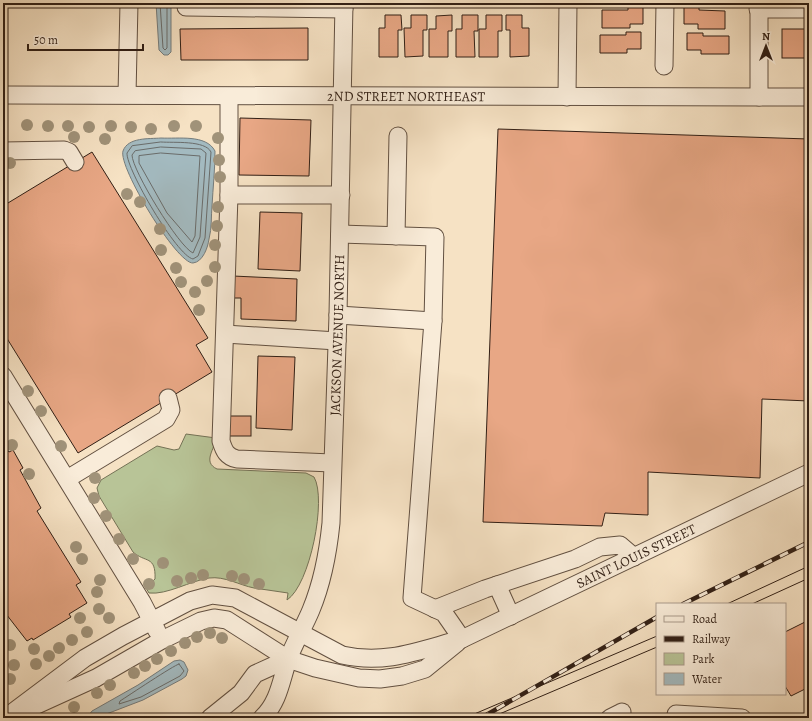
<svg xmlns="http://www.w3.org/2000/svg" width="812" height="721" viewBox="0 0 812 721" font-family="Alegreya,serif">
  <rect width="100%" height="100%" fill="#f6e2c4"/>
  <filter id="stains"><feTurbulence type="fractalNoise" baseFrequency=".005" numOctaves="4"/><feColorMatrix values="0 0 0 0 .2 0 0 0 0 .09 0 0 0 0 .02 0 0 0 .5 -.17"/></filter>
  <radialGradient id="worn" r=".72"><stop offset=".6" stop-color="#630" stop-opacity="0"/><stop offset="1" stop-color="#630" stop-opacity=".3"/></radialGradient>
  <path fill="#b8c497" stroke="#747256" d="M186,434l30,4c-1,11 -14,24 1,31l89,4 8,4c13,22 -4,108 -27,123l1,-7c-11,-2 -23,-3 -34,-5 -15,-3 -29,-12 -45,-10 -19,3 -42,17 -60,15l-3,-5 9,-9c1,-24 -10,-16 -22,-27l-34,-56 -2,-8 4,-8 56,-34 17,4 5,-1z"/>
  <g fill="#a3bac0" stroke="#757c7c">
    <path d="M156,3h15v49l-3,3h-4l-5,-5z"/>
    <path d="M161,138c17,1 45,-4 54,13 0,18 -2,37 -3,55 -1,10 0,22 -3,33 -1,8 -6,23 -16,24 -16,1 -75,-96 -70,-112 5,-14 26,-12 38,-13z"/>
    <path d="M180,660l4,2 4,8 -2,6 -4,3 -39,21 -47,18 -7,-3 3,-4 46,-26 36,-24z"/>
  </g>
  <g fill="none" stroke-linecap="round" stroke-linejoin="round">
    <g stroke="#6a6c6a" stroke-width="1">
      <path d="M160,3l3,45 2,2 2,-2v-45"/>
      <path d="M161,142c13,1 44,-2 50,10l-6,86 -7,18 -5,3c-16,-3 -67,-90 -66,-106l5,-7z"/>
      <path d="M161,147l40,2 5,4 -6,84 -7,16c-14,-6 -61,-83 -61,-98l3,-4z"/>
      <path d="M161,153l39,3 -5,80 -3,6 -25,-29 -28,-50v-7z"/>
      <path d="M179,664l5,7 -4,5 -39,21 -22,7 1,-3c8,-5 54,-36 59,-37z"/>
    </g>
  </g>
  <g fill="#e8a785" stroke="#311f15">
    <rect x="698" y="3" width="27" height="1"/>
    <path d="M628,7h15v17h-13v4h-28v-18h26z"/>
    <path d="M684,7h15v3l26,1v18h-27v-5h-14z"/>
    <path d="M385,15h16l1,15h-4v27h-19v-29h6z"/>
    <path d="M411,15h16v15h-4v26l-18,1 -1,-29h7z"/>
    <path d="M452,15v16h-4v26h-19v-28h7v-13z"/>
    <path d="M462,15h16v16h-4l1,26h-19v-28h6z"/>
    <path d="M486,15h16v16h-4v26h-19v-28h7z"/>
    <path d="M506,15h16v13h7v28l-19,1v-27h-4z"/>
    <path d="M308,28v32h-127l-1,-31z"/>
    <rect x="782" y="29" width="27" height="29"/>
    <path d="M626,32h15v17h-14v4h-27v-18h26z"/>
    <path d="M687,33h16v3h26v18h-28v-4h-14z"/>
    <path d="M240,118l71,2 -2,56 -70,-1z"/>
    <path d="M498,129l311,10v262l-47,-2 -2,79 -112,-6v43l-43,-2 -3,13 -119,-4z"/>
    <path d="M92,152l116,186 -12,7 16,27 -134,81 -75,-121v-126z"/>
    <path d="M260,212l42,1 -2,58 -42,-2z"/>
    <path d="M233,276l64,3 -1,42 -55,-2v-21h-8z"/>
    <path d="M258,356l37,1 -3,73 -36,-2z"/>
    <rect x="227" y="416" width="24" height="20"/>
    <path d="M3,444l6,8 4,-2 10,18 -3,2 21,38 -4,3 44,71 -5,3 11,18 -18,11 2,3 -38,23 -1,-2 -5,3 -24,-31z"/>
    <path d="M809,620v67l-18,9 -6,-10v-54z"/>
  </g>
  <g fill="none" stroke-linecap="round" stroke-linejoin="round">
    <g stroke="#625041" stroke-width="19">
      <g id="minor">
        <path d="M759,3v94"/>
        <path d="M186,7l158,2"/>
        <path d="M758,9h51"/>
        <path d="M664,66l1,-63"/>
        <path id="s1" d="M3,95l806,2"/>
        <path d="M127,95l2,-92"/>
        <path d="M229,97v98l-8,246c3,10 6,16 16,18l95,4"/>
        <path d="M567,97l1,-94"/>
        <path d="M3,151l61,-1 5,2 6,10"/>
        <path d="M229,195h112"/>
        <path d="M340,234l95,3 -2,84"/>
        <path d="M396,236l2,-100"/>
        <path d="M338,315l95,6 -21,277 32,15 18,26"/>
        <path d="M225,334l112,7"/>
        <path d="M3,376l139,226 15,29"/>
        <path d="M67,479l99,-60 5,-9 -3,-12"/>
        <path d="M497,585l14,31"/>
        <path d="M435,609l50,-20 90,-30 25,-12 20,-2 14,12"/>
        <path d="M30,708l66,-30 66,-38 39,-19 13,-3 13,2 61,39 27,9 44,10 21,1 22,-3 23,-7 32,-26"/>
        <path d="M676,714l66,4"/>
        <path id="s2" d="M5,718l80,-60 38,-22 67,-35 22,-6 23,3 107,57c44,10 78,-5 120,-16l347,-166"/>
        <path d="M210,718l31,-25 14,-19 33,-15"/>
        <path id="s3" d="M262,718c17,-16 19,-38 26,-58 6,-17 16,-33 23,-50 12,-29 17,-57 20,-87l7,-208 6,-312"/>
        <path d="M610,718l12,-6"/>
      </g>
    </g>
    <use href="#minor" stroke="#f9ecd9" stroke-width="17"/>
    <g stroke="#311f15" stroke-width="1">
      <path d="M727,604l82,-38"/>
      <path d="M752,604l57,-26"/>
      <path d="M465,718l192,-82"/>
      <path d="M490,718l167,-71"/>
    </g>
    <g stroke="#311f15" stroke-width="4.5">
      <g id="rail">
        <path d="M683,604l126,-62"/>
        <path d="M481,718l176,-101"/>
      </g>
    </g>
    <use href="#rail" stroke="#f9ecd9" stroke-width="3" stroke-dasharray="9" stroke-linecap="butt"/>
  </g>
  <g fill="#a09279">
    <circle cx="27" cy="125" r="6"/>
    <circle cx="48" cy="126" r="6"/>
    <circle cx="68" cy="126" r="6"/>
    <circle cx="111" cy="126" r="6"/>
    <circle cx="174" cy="126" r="6"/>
    <circle cx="196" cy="126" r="6"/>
    <circle cx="89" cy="127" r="6"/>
    <circle cx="131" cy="127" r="6"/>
    <circle cx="151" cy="129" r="6"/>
    <circle cx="74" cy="137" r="6"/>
    <circle cx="218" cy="138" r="6"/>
    <circle cx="105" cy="139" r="6"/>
    <circle cx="219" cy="160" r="6"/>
    <circle cx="10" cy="163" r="6"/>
    <circle cx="220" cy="177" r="6"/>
    <circle cx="127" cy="194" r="6"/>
    <circle cx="140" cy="202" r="6"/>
    <circle cx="218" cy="207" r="6"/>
    <circle cx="217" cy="226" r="6"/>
    <circle cx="160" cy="229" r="6"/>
    <circle cx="215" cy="245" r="6"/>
    <circle cx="161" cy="250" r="6"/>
    <circle cx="215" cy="267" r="6"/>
    <circle cx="176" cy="268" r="6"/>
    <circle cx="207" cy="281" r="6"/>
    <circle cx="181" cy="282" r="6"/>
    <circle cx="195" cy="292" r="6"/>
    <circle cx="199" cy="310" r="6"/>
    <circle cx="28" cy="391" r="6"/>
    <circle cx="41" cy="411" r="6"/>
    <circle cx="12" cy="445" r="6"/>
    <circle cx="61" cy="446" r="6"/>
    <circle cx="29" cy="474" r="6"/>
    <circle cx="95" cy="478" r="6"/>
    <circle cx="94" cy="498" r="6"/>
    <circle cx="106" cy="516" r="6"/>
    <circle cx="119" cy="539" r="6"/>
    <circle cx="76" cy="547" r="6"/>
    <circle cx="82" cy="559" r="6"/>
    <circle cx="133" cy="559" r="6"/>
    <circle cx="163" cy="563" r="6"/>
    <circle cx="203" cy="575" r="6"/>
    <circle cx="232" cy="576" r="6"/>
    <circle cx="191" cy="578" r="6"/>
    <circle cx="244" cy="579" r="6"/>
    <circle cx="100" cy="580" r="6"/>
    <circle cx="177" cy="581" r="6"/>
    <circle cx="149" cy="584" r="6"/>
    <circle cx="259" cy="584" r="6"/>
    <circle cx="97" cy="592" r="6"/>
    <circle cx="99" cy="609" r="6"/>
    <circle cx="80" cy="618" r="6"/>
    <circle cx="109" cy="618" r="6"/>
    <circle cx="87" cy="632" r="6"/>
    <circle cx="210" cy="633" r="6"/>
    <circle cx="197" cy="637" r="6"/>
    <circle cx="222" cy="638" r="6"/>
    <circle cx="72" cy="640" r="6"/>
    <circle cx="185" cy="643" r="6"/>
    <circle cx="10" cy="645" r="6"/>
    <circle cx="59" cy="648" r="6"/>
    <circle cx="34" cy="649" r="6"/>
    <circle cx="171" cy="651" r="6"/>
    <circle cx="49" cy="656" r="6"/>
    <circle cx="157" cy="659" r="6"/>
    <circle cx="36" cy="664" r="6"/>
    <circle cx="14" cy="665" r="6"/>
    <circle cx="145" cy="666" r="6"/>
    <circle cx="134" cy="673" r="6"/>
    <circle cx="10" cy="679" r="6"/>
    <circle cx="110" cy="685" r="6"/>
    <circle cx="97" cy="693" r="6"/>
    <circle cx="74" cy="707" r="6"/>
  </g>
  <g text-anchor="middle" stroke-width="4" stroke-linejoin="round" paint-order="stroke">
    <g font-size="14" fill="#311f15" stroke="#f9ecd9">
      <text dy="5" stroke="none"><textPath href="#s1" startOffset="403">2ND STREET NORTHEAST</textPath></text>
      <text dy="5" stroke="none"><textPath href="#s3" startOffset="397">JACKSON AVENUE NORTH</textPath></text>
      <text dy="5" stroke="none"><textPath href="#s2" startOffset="702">SAINT LOUIS STREET</textPath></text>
    </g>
  </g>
  <rect width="812" height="721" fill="none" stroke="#f6e2c4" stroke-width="16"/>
  <rect x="4" y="4" width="804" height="713" fill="none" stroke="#311f15" stroke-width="2"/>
  <rect x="8" y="8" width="796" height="705" fill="none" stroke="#311f15"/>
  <rect x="656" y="603" width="130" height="92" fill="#f9ecd9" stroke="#a99a8b"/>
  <rect x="664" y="616" width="20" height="6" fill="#f9ecd9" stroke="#a99a8b"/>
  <text x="692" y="623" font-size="12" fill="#311f15">Road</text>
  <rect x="664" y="636" width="20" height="6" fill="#311f15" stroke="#a99a8b"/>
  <text x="692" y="643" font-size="12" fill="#311f15">Railway</text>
  <rect x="664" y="653" width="20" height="12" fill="#b8c497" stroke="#a99a8b"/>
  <text x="692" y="663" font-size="12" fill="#311f15">Park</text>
  <rect x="664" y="673" width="20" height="12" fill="#a3bac0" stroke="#a99a8b"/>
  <text x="692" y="683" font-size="12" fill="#311f15">Water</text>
  <g transform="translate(766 46)" stroke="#f9ecd9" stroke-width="3" paint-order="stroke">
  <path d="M0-3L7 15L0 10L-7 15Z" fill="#311f15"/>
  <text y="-6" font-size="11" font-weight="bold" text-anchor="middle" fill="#311f15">N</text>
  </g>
  <path d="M28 44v6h115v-6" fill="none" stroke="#311f15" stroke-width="2"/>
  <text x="34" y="44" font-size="12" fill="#311f15" stroke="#f9ecd9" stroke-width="3" paint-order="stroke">50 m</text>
  <rect width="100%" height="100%" filter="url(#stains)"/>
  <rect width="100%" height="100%" fill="url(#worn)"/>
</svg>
